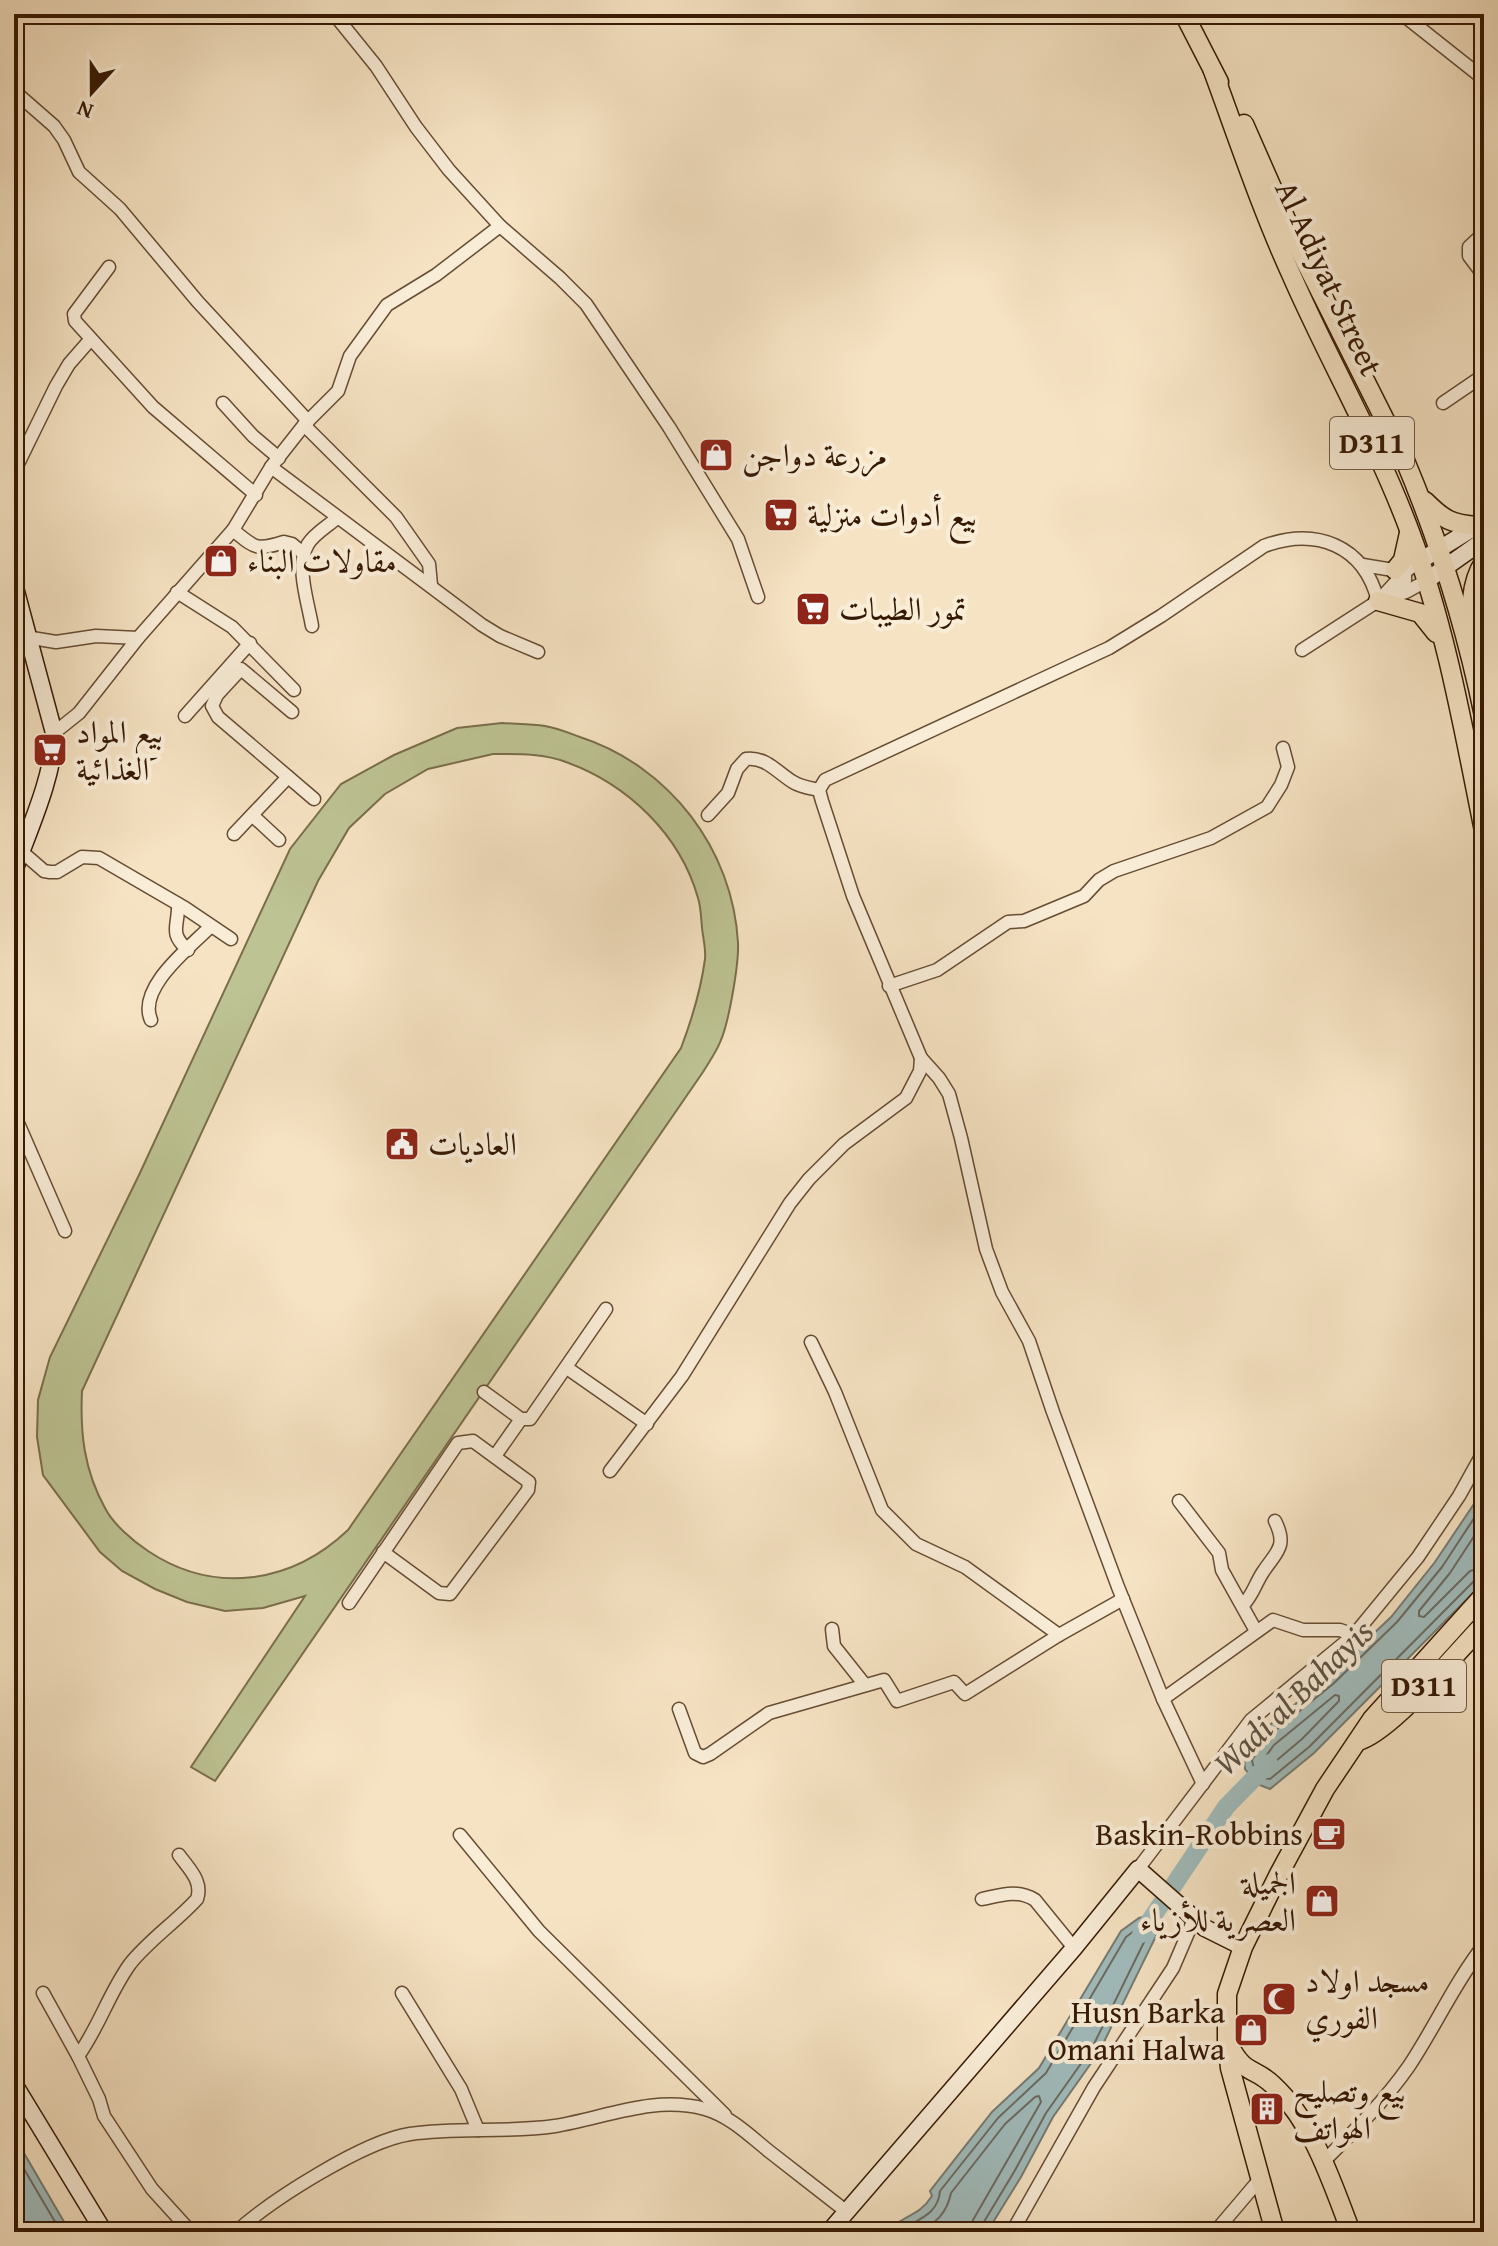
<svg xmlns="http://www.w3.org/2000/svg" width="1498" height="2246" viewBox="0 0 1498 2246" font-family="'Gentium Book Plus',Amiri,serif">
  <rect width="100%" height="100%" fill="#f6e3c3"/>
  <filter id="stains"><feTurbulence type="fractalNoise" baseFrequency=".0025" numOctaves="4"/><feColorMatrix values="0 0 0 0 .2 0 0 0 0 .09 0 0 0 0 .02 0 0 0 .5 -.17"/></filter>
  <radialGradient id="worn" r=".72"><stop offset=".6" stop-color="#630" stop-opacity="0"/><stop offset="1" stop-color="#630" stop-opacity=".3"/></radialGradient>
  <path fill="#bdc393" stroke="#7a6e4b" stroke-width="2" fill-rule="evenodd" d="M502,723c14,1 29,1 43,3 12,2 24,7 35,11 89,29 153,112 158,206 1,21 -9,78 -17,97 -4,11 -12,22 -18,32l-488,709 -24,-14 114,-171 -42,12 -38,3 -38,-9 -32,-13 -33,-18 -22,-19 -57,-77 -6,-38 1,-37 12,-43 89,-182 151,-326 51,-65 53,-29 63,-27zM493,754c24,0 50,-1 73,8 61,22 114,72 132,136 3,9 3,20 4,30 1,10 4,21 3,31 -4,30 -13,60 -24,89l-333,482c-57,54 -134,65 -200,21 -15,-10 -35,-27 -43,-43 -21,-38 -25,-75 -23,-117l236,-510 31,-53 36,-34 43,-25z"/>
  <g fill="#a0bcbd" stroke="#767b73" stroke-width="2">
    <path d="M1484,1489v92l-3,4 -167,168 -44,36 -13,-5 -12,-15 -1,-12 16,-24 67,-55 64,-61 44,-55z"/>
    <path d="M1154,1914l8,10 -63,128 -46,65 -32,60 -34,55h-98c13,-18 29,-14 43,-36l-2,-5 62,-79 47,-44 82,-137 18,-13z"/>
    <path d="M14,2136l56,96h-56z"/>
  </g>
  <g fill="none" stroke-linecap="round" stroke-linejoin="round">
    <g stroke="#6b6a60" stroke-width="2">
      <path d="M1484,1503l-42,64 -45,55 -64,62 -67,54 -14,22c1,9 8,19 18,19l39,-32 166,-167 9,-3"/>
      <path d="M1484,1521l-34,52 -31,38v5l5,1 46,-46 14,-4"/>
      <path d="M1335,1695l4,1v5l-37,38 -32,27 -5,-1 -2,-5 11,-15z"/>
      <path d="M14,2152l47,80"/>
      <path d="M899,2232c17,-13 39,-16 41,-41l58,-73 48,-45 80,-136 16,-12h6l2,5 -58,118 -46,65 -32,59 -32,53 -1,7"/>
      <path d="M919,2232c17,-9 28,-19 32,-39l54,-69 30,-27 4,-1 2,6 -68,118 -2,12"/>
    </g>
    <path stroke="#a0bcbd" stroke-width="18" d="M1141,1934l85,-127 43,-44"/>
    <g stroke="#664c33" stroke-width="15">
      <g id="street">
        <path d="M334,14l42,52 40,61 33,43 51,56 60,52 26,26 83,123 69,112 20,58"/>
        <path d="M1402,14l82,65"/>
        <path d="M14,91l40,35 10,14 15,32 41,37 78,93 110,119"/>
        <path d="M1484,233l-15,14v9l15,20"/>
        <path d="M109,267l-35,47 1,7 78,86 103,88"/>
        <path d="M223,403l30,33 26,22"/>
        <path d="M1443,403l41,-28"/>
        <path d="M304,425l92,92 33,47 2,21"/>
        <path d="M271,467l211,158 18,11 38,16"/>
        <path d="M14,472l42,-86 13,-22 21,-24"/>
        <path d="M233,530c22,18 23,21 51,12l8,2 12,10"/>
        <path d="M1363,565l42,7v9l-6,13"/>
        <path d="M177,592l55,35 62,63"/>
        <path d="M1381,598l24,-26 15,-11"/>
        <path d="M312,626c-4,-24 -17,-61 -4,-82 7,-11 20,-18 29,-26"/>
        <path d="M26,637l30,5 40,-6 42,2"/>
        <path d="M1302,650l76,-49 28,-9 20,-11"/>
        <path d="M292,712l-51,-43 -24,26 -5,11 6,11 96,82"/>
        <path d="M185,716l65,-73"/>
        <path d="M54,733l25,-20 59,-75 95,-108 38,-63 33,-42 34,-34 12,-35 37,-51 49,-30 64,-49"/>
        <path d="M252,815l27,25"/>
        <path d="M708,815l20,-22 9,-24 9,-10c19,-3 32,14 47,23 8,5 17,6 26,8"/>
        <path d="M234,834l54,-57"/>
        <path d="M21,851l23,20 6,1h7l25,-15 17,1 86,50 46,31"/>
        <path d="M178,904c1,22 -10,29 10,46"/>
        <path d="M889,986l48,-16 71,-48 16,-1 60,-25 15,-16 15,-9 97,-33 56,-31 14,-22 7,-18 -5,-19"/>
        <path d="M151,1020c-14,-32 38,-72 59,-93"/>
        <path d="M921,1058l18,20 10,16 12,44 25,111 16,43 27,49 24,71 65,175 45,112 40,85"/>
        <path d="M14,1114l51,117"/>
        <path d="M811,1342l24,50 47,118 34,34 49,23 94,68"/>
        <path d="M567,1368l80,56"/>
        <path d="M484,1392l37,27h9l76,-110"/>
        <path d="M495,1456l26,-37"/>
        <path d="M610,1471l72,-95 108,-173 19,-24 35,-35 62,-46 14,-27 1,-13 -68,-162 -31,-95 -3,-11 6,-10 284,-132 52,-32 103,-70c52,-19 100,-1 114,55"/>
        <path d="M1179,1501l40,52 3,17 34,61"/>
        <path d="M349,1603l109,-160 15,-2 56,41 -1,8 -78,104 -11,-1 -56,-41"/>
        <path d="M1243,1605c10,-10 12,-21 20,-33 13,-20 25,-25 12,-51"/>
        <path d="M832,1629l2,17 31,39"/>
        <path d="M1163,1699l110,-79 30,10h37l14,5"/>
        <path d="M679,1709l16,44 8,4 7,-3 59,-41 115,-33 13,21 57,-19 11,12 94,-59 64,-36"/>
        <path d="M460,1835l79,96 186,184"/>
        <path d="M1138,1869l113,-149 103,-85 64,-78 41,-61 25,-45"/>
        <path d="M982,1899c19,-4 35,-10 53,1l39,48"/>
        <path d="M43,1993l35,63 21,43 5,17 48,73 39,43"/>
        <path d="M402,1993l59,96 17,41"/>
        <path d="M78,2056c21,-29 31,-63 52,-92 18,-23 47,-43 67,-65 6,-18 -8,-30 -18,-44"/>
        <path d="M1322,2163c31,-31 62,-61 87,-97 26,-39 46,-84 75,-121"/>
        <path d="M236,2232c35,-32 128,-91 174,-98 48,-7 97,-1 145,-8 50,-8 98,-31 150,-17 25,7 45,27 65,43 26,20 51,40 77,60"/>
        <path d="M1012,2232l82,-145 79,-119 21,-49"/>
        <path d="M1215,2232l45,-53"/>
      </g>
    </g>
    <g stroke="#361903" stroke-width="19">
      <g id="secondary">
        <path d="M1420,561l63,-39"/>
        <path d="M1426,581l58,-41"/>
        <path d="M14,584l40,149c1,40 -26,99 -40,138"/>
        <path d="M14,2084l90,148"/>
        <path d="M829,2232l245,-284 64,-79 67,59 38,19"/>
      </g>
    </g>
    <g stroke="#361903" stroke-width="21">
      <g id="primary">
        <path d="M1184,14l35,68"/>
        <path d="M1213,71c25,68 48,137 78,203 38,87 86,169 119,258 36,96 54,200 74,299"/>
        <path d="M1244,124l56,127 104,207c35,83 62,170 80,258"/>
        <path d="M1425,501c19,19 26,23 53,25"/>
        <path d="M1395,570l8,-10 6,-27"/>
        <path d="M1378,601l42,12 16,20"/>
        <path d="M1472,640c-1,-26 -3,-55 12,-78"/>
        <path d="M1361,1740c34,-13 95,-87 123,-116"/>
        <path d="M1229,2045c16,31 24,21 44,40 40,37 59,98 78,147"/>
        <path d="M1275,2232l-45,-164 -3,-28v-46l16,-47 36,-73 46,-85 47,-70 112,-124"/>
      </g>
    </g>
    <use href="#street" stroke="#f9edd8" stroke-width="12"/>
    <use href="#secondary" stroke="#f9edd8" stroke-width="16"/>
    <use href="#primary" stroke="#f6e3c3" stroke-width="18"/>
  </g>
  <defs>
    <g id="shop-square" transform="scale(1.8)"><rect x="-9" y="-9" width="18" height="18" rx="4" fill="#8f2418" stroke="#f9edd8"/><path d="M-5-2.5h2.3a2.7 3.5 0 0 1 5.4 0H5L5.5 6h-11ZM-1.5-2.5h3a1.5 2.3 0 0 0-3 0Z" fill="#fff"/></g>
    <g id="supermarket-square" transform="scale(1.8)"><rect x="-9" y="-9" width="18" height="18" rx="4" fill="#8f2418" stroke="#f9edd8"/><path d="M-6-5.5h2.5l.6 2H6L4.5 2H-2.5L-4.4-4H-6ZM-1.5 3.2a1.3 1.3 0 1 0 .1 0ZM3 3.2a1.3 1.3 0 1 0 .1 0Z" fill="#fff"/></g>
    <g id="civic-square" transform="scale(1.8)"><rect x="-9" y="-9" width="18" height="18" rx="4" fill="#8f2418" stroke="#f9edd8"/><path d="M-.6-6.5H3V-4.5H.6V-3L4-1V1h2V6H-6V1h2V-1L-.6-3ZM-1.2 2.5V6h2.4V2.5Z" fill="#fff"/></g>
    <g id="cafe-square" transform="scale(1.8)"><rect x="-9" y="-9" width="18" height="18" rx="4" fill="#8f2418" stroke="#f9edd8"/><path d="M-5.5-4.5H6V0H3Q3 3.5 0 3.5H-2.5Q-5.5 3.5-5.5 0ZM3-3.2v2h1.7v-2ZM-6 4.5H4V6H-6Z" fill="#fff"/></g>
    <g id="mosque-square" transform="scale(1.8)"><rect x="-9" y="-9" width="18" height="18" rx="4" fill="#8f2418" stroke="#f9edd8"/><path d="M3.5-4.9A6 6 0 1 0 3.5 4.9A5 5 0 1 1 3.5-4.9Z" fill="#fff"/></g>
    <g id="building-square" transform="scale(1.8)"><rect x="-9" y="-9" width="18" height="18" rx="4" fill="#8f2418" stroke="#f9edd8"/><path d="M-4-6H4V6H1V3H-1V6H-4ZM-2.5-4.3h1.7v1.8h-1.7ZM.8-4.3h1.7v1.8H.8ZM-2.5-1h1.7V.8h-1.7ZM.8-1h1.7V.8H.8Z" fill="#fff"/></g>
  </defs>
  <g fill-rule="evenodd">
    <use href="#shop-square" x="716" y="455"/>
    <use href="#supermarket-square" x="781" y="515"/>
    <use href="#shop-square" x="221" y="561"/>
    <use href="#supermarket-square" x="813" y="609"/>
    <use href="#supermarket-square" x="50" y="750"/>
    <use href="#civic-square" x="402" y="1144"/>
    <use href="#cafe-square" x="1329" y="1834"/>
    <use href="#shop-square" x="1322" y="1901"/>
    <use href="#mosque-square" x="1279" y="1999"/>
    <use href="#shop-square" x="1251" y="2030"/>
    <use href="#building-square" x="1267" y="2109"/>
  </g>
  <g text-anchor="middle" stroke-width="8" stroke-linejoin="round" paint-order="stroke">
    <g fill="#f9edd8" stroke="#705943" stroke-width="2">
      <rect x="1330" y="417" width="84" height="52" rx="6"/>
      <rect x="1382" y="1660" width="84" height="52" rx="6"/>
    </g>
    <g font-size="30" font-weight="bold" fill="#361903">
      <text x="1372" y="453">D311</text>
      <text x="1424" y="1696">D311</text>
    </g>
    <g font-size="32" fill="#361903" stroke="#f9edd8">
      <text transform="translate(1329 278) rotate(65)" y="11">Al Adiyat Street</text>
    </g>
    <g font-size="32" fill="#361903" stroke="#f9edd8" text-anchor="start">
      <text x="742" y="466">مزرعة دواجن</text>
      <text x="807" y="526">بيع أدوات منزلية</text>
      <text x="247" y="572">مقاولات البناء</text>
      <text x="839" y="620">تمور الطيبات</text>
      <text x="76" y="743">بيع المواد<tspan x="76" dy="37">الغذائية</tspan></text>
      <text x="428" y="1155">العاديات</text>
      <text x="1303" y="1845" text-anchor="end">Baskin-Robbins</text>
      <text x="1296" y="1894" text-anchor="end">الجميلة<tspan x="1296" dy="37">العصرية للأزياء</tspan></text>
      <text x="1305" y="1992">مسجد اولاد<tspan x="1305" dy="37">الفوري</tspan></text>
      <text x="1225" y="2023" text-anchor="end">Husn Barka<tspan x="1225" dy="37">Omani Halwa</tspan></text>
      <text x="1293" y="2102">بيع وتصليح<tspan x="1293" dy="37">الهواتف</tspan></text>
    </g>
    <g font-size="34" font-style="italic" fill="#5b5244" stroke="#f9edd8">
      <text transform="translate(1293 1697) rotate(-44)" y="12">Wadi al Bahayis</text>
    </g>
  </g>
  <rect width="1498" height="2246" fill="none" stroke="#f6e3c3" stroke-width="48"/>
  <rect x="16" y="16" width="1466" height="2214" fill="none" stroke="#361903" stroke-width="4"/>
  <rect x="24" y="24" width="1450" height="2198" fill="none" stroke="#361903" stroke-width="2"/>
  <g transform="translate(92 92) rotate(201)" stroke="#f9edd8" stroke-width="6" paint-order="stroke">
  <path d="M0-6L14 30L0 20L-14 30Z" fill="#361903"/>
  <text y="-12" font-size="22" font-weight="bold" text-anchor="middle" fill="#361903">N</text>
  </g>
  <rect width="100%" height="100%" filter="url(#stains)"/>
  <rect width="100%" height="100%" fill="url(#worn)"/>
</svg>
